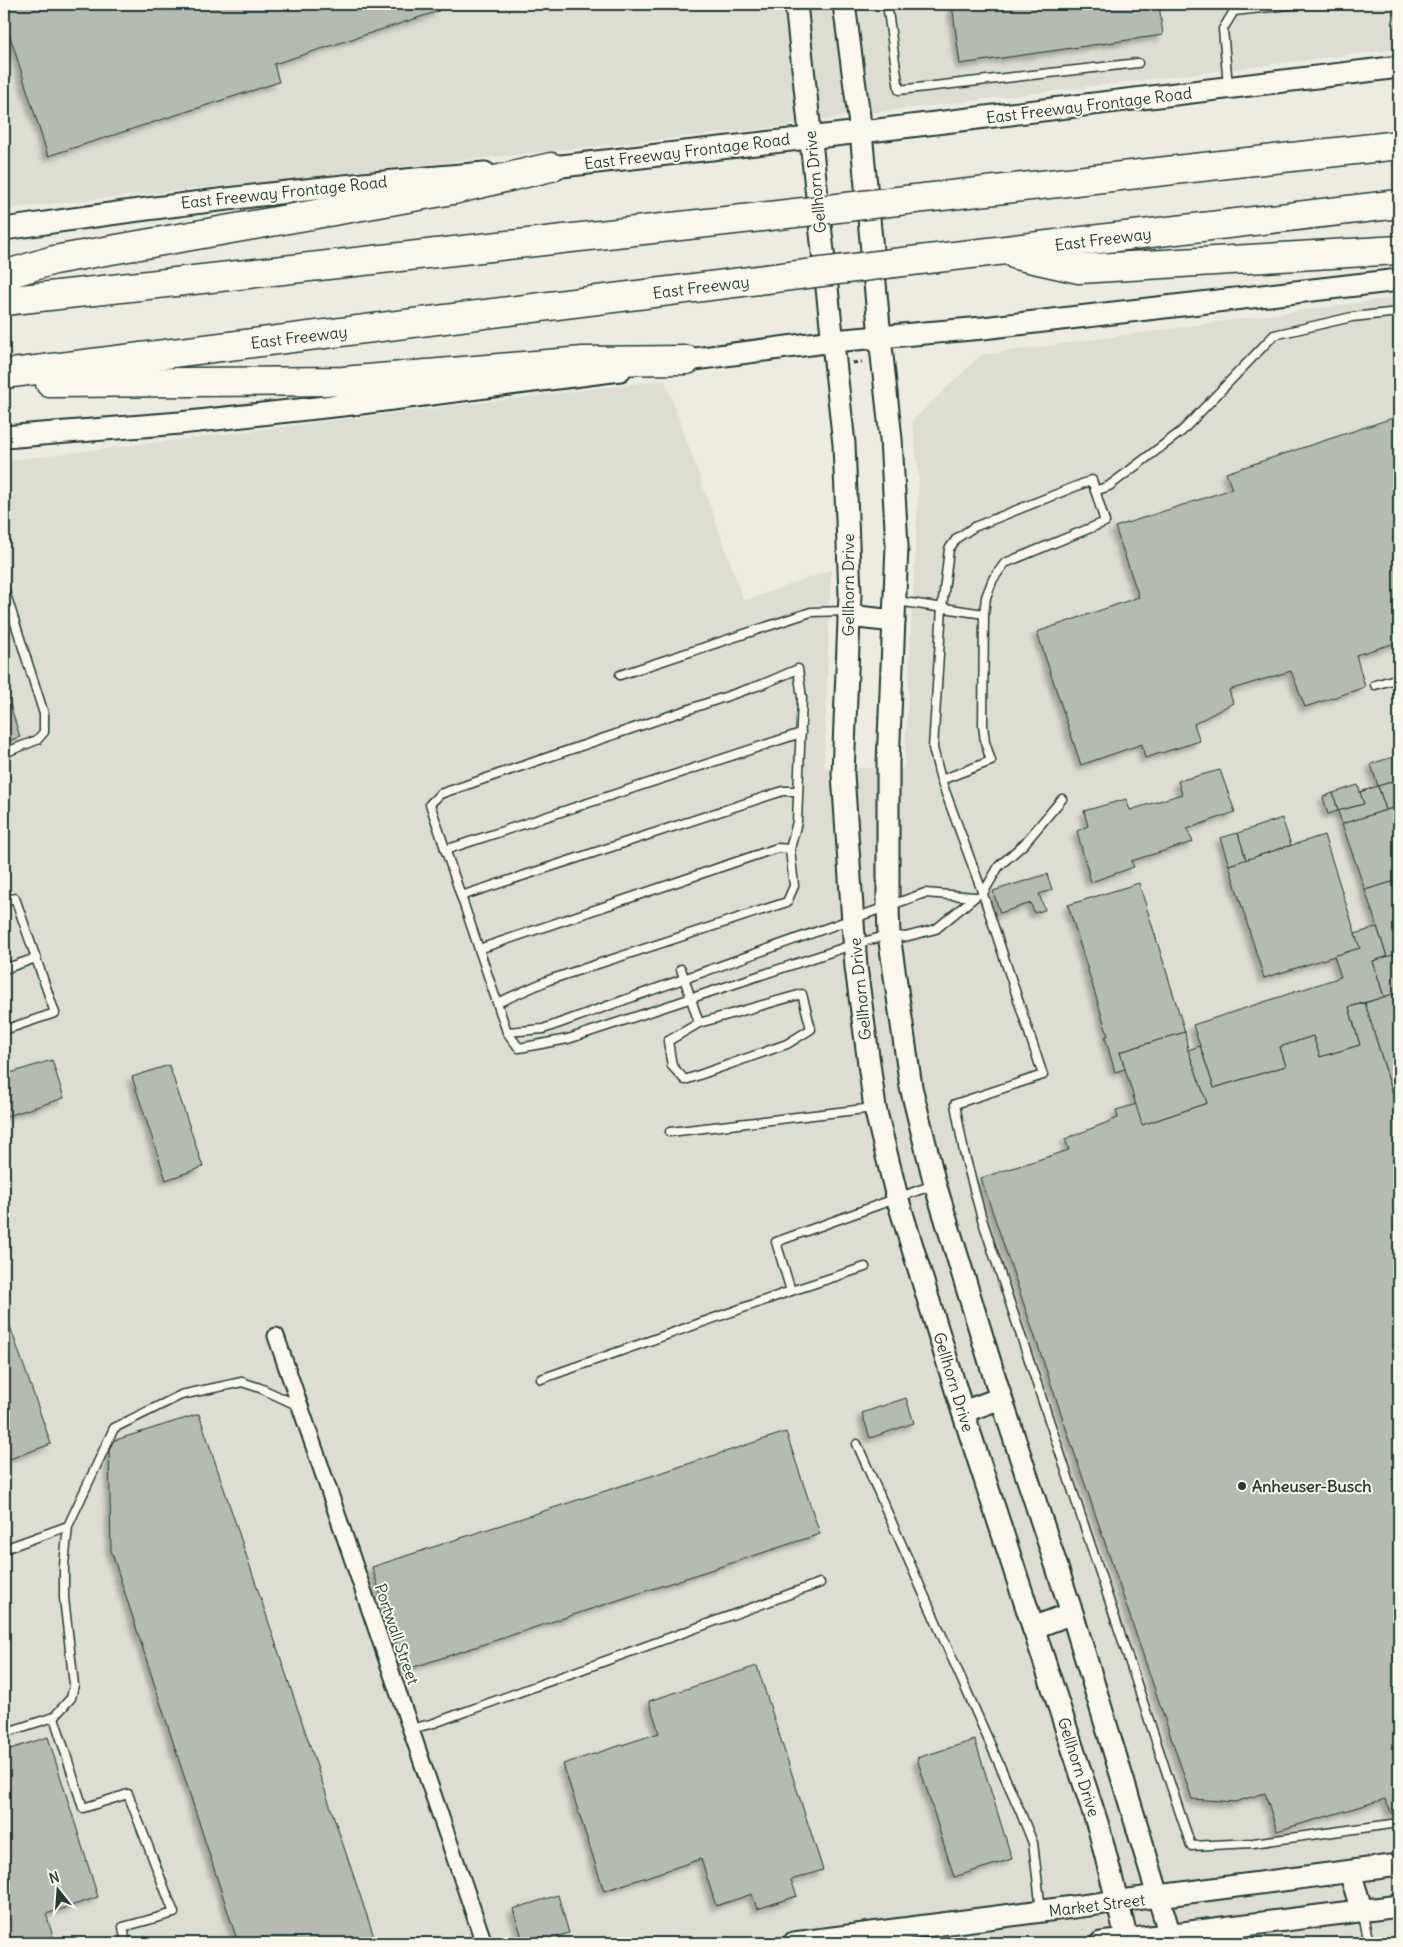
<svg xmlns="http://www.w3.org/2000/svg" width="1403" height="1947" viewBox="0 0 1403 1947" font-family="Delius,sans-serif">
  <defs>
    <filter id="shadow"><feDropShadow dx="-4.5" dy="4.5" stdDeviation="2.5" flood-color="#0004"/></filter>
  </defs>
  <rect width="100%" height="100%" fill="#eeece1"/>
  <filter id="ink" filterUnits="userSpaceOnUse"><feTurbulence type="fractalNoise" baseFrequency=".02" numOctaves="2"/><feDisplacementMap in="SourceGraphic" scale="10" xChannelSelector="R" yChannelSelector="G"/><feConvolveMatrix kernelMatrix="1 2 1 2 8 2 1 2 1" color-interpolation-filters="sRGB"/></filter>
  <g filter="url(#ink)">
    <g fill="#ddddd2">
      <path d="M4,4h1395v45l-520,63 -102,15 -773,82z"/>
      <path d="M1399,297v1646h-1395v-1482l661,-81 79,221 87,-31 -7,198h80l15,-291 -7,-56 69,-66z"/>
    </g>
    <g fill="#b4bbb0" stroke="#1f3d34" filter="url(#shadow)">
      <path d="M4,4h433l2,7 -165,53 5,18 -231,74 -44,-139z"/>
      <path d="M952,4h207l4,31 -203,29z"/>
      <path d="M1399,416v226l-43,13 9,32 -60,20 -14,-36 -62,19 4,13 -39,21 6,17 -55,17 -3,-14 -61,21 -44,-133 102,-35 -24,-70 117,-38 -6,-16z"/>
      <path d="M4,685l16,52 -16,5z"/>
      <path d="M1399,755v30l-1,-5 -20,6 -7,-22z"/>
      <path d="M1220,770l15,42 -48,17 6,13 -62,19 3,6 -43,15 -14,-51 11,-5 -4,-15 42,-12 4,11 52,-16 -4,-13z"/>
      <path d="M1398,780l1,26 -13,4 -8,-24z"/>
      <path d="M1358,785l6,19 -26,7 -5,-18z"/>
      <path d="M1378,786l8,24 -44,14 -4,-13 26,-7 -4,-12z"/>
      <path d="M1333,793l5,18 -10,3 -5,-17z"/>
      <path d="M1399,806v50l-3,1 3,8v15l-34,10 -23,-66z"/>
      <path d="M1282,818l9,27 -45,15 -8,-27z"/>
      <path d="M1238,833l8,27 -17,5 -9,-27z"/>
      <path d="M1324,835l36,113 -96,30 -35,-113z"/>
      <path d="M1047,874l5,16 -13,4 6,16 -11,3 -3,-10 -31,10 -7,-22z"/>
      <path d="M1399,880v73l-12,4 -22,-67z"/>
      <path d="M1139,883l46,149 -65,20 5,17 -10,3 -10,-35 3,-1 -40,-131z"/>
      <path d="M1377,927l10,30 -14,4 11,36 -35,10 11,38 -40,12 -7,-21 -33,11 6,19 -72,22 -21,-63 148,-48 -7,-21 26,-8 -5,-14z"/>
      <path d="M1399,953v39l-15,5 -11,-36z"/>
      <path d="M1399,992v122l-34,-111z"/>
      <path d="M1365,1003l34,111v698l-7,2 -7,-15 -108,32 -12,-38 -30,9 -43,-3 -211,-621 88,-28 -4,-11 53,-21 -2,-8 21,-6 5,21 65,-22 -19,-53 12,-4 14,42 72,-22 -6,-19 33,-11 7,21 40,-12 -11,-38z"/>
      <path d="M1185,1032l3,18 19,53 -65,22 -22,-73z"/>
      <path d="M52,1060l12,38 -60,19v-42z"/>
      <path d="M169,1065l34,102 -37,13 -34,-103z"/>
      <path d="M4,1309l47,135 -47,17z"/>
      <path d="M906,1398l8,25 -44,15 -8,-25z"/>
      <path d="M199,1414l175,523 -18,6h-118l-127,-393 -2,-108z"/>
      <path d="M786,1432l34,102 -415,136 -33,-103z"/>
      <path d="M757,1666l66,204 -32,10 6,16 -40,13 -5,-15 -36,12 -15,-47 -97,32 -41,-127 96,-31 -10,-32z"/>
      <path d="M48,1737l50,160 -52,17 9,29h-51v-144l3,-1 -3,-11v-36z"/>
      <path d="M975,1740l37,119 -58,18 -37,-119z"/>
      <path d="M558,1895l11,38 -35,10h-10l-11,-34z"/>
    </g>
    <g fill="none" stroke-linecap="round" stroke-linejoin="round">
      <g stroke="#1f3d34" stroke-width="11">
        <g id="lane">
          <path d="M887,4l12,86 239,-27"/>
          <path d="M1228,86l-5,-57 11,-18 64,-7"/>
          <path d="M1095,491l14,-5 73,-55 92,-96 78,-18 47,-5"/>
          <path d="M4,588l40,126v18l-7,8 -33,13"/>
          <path d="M897,601l87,13"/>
          <path d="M620,675l191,-63 36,-1"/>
          <path d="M1375,685l24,-7"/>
          <path d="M941,780l50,-19 -6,-19 -2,-17 1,-111 2,-17 7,-18 12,-16 100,-41 -13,-42 -118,47 -17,11 -8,11 -7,59 -9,140 8,32 42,114 60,181 -88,29 9,48 18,67 209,627 62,-3 146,-20"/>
          <path d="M445,850l356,-117"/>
          <path d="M982,895l17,-29 25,-22 38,-45"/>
          <path d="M461,896l322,-105h14"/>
          <path d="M4,901l11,-3 40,115 -51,17"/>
          <path d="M479,949l298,-101 13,1"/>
          <path d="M4,969l32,-11"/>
          <path d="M681,969l18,54 103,-29 9,35 -24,15 -102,36 -13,-14 -4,-25 31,-18"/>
          <path d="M497,1003l52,-23 238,-78 7,-16 -4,-37 7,-27 5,-124 -4,-29 -35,15 -323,110 -10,10 77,228 36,-3 382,-136 50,4 -39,32 -31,8 -16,-2 -34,9 -287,95 -49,9 -12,-16"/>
          <path d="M670,1132l203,-24"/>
          <path d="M791,1291l74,-24"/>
          <path d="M541,1379l250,-88 -15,-49 157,-57"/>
          <path d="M857,1444l163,367 13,32 8,67"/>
          <path d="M4,1549l64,-23 46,-98 67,-33 61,-13 18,6 39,18"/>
          <path d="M54,1717l17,-19 3,-13 -10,-87v-33l4,-39"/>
          <path d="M411,1729l23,-6 386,-140"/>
          <path d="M4,1733l50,-16 29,91 45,-14 46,119 -51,14 3,16"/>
          <path d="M1362,1911l7,32"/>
        </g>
      </g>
      <g stroke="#1f3d34" stroke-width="19">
        <path id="street" d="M276,1336l208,607"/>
      </g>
      <g stroke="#1f3d34" stroke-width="25">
        <g id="secondary">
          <path d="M796,4l48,440 6,150 -7,180 13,193 19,141 22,89 63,206 139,426 28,111"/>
          <path d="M844,4l17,128 19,205 11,102 6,107 -9,217v144l1,28 22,152 24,97 66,214 71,215 98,322"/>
          <path d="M535,169l326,-37 538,-65"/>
          <path d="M4,229c160,-24 320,-43 481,-56"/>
          <path d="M672,362l161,-21 150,-13 416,-48"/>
          <path d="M4,437l176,-14 181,-20 259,-33"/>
          <path d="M849,616l45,5"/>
          <path d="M963,1412l38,-14"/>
          <path d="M1033,1628l39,-15"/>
          <path d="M1350,1872l12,39"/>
          <path d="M794,1943l605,-78"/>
          <path d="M1101,1943l298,-37"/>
        </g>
      </g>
      <g stroke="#1f3d34" stroke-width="31">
        <g id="highway">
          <path d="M906,200l493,-55"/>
          <path d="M1016,255l63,14 320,-19"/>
          <path d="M894,263l505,-59"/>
          <path d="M4,275l50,-15 399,-70 98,-23"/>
          <path d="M4,301l757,-84"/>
          <path d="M4,374l762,-95"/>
          <path d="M50,383l293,-2 240,-20 104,-1"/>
        </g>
      </g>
      <path stroke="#1f3d34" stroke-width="3" stroke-dasharray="5 4" stroke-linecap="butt" d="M852,363l10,-1"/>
      <use href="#lane" stroke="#fbf7ec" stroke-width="8"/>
      <use href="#street" stroke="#fbf7ec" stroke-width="15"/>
      <use href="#secondary" stroke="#fbf7ec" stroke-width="21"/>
      <use href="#highway" stroke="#fbf7ec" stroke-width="28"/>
      <g stroke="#1f3d34" stroke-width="31" stroke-linecap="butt">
        <g id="highway-bridge">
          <path d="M761,217l145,-17"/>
          <path d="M766,279l128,-16"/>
        </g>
      </g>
      <use href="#highway-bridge" stroke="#fbf7ec" stroke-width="28"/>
    </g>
  </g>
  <circle fill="#1f3d34" stroke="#fbf7ec" stroke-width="2" cx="1242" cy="1486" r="5"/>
  <g text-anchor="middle" stroke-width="4" stroke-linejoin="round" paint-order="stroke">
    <g font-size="16" fill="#1f3d34" stroke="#fbf7ec">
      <text transform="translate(1089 105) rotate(-7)" y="6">East Freeway Frontage Road</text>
      <text transform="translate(687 151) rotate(-7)" y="6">East Freeway Frontage Road</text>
      <text transform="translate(815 182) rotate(-96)" y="6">Gellhorn Drive</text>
      <text transform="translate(284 192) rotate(-6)" y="6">East Freeway Frontage Road</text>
      <text transform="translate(1103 239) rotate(-7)" y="6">East Freeway</text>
      <text transform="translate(701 287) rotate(-7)" y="6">East Freeway</text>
      <text transform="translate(299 337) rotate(-7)" y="6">East Freeway</text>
      <text transform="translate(848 585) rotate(-90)" y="6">Gellhorn Drive</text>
      <text transform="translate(860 989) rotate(-96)" y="6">Gellhorn Drive</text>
      <text transform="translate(954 1382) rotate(73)" y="6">Gellhorn Drive</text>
      <text transform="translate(397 1634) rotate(71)" y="6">Portwall Street</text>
      <text transform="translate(1079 1767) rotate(72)" y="6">Gellhorn Drive</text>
      <text transform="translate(1097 1905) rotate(-7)" y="6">Market Street</text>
    </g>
    <g font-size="16" font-weight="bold" fill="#1f3d34" stroke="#fbf7ec" text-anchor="start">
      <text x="1252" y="1492">Anheuser-Busch</text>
    </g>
  </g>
  <rect width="1403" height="1947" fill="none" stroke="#fbf7ec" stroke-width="20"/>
  <rect x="10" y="10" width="1383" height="1927" fill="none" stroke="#1f3d34" stroke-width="2" filter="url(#ink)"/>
  <g transform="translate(58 1890) rotate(343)" stroke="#fbf7ec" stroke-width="4" paint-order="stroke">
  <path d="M0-4L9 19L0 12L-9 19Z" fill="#1f3d34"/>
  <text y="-8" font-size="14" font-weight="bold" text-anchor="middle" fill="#1f3d34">N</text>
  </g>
</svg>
